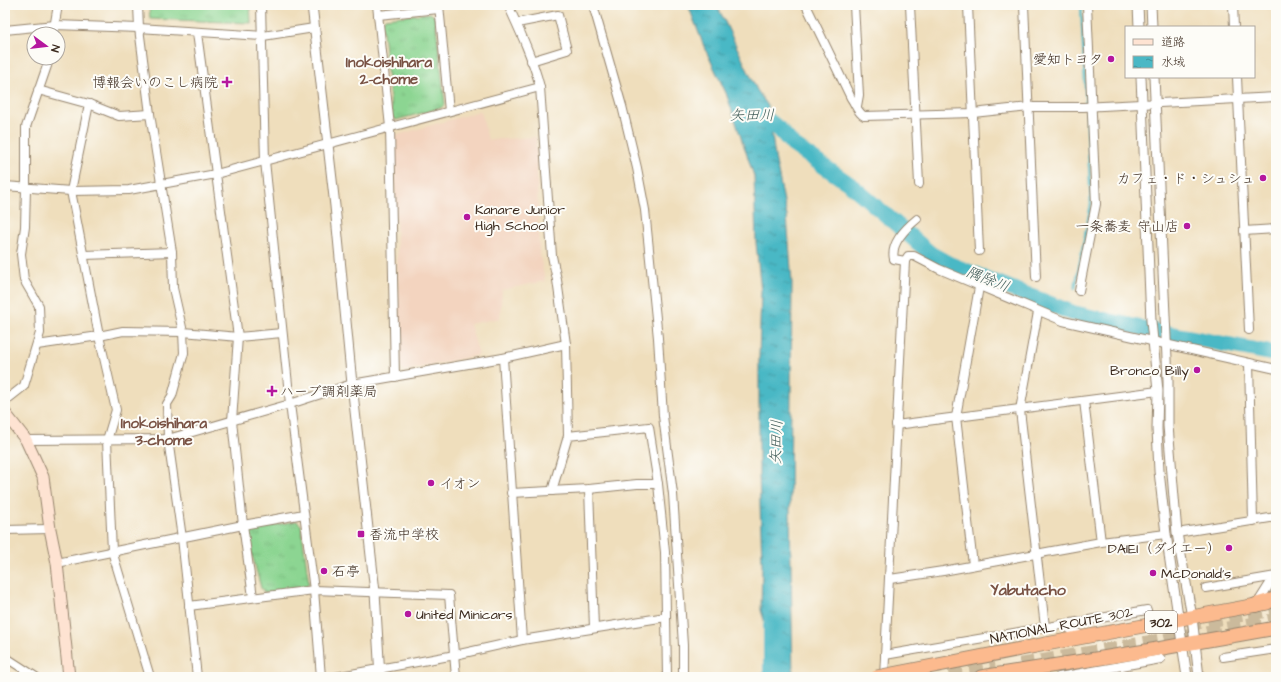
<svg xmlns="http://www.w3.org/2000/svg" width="1281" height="682" viewBox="0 0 1281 682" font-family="'Architects Daughter','Klee One',sans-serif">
  <defs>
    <pattern id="grass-tufts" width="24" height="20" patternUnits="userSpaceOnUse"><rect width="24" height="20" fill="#8cd592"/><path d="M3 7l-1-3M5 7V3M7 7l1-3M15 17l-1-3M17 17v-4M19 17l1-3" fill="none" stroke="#7ab77d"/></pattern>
    <pattern id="water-ripples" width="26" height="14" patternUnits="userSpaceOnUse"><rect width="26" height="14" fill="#4ab8c5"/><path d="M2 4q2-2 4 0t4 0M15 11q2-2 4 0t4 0" fill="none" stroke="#3f969f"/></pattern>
  </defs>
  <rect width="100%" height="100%" fill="#fdfcf7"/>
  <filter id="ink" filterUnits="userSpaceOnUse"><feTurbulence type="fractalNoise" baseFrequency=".025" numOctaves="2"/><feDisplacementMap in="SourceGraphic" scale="8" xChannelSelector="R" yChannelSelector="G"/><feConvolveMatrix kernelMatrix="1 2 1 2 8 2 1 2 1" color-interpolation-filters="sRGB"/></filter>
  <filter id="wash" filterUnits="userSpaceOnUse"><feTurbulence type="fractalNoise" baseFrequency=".012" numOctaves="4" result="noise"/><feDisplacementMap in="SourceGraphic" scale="16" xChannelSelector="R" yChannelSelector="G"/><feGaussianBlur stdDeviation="0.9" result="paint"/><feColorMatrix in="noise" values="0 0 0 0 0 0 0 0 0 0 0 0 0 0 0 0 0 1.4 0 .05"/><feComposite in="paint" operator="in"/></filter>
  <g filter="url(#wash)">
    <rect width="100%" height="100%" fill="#efdebc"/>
    <path fill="#f3d4bf" d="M481,111l7,29 48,-3 3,113 6,31 -43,9 -2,28 -30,6 9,31 -74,16 -5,-3 -6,-232z"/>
    <g fill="url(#grass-tufts)" stroke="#648058">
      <path d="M149,5h101l1,18 -101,-4z"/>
      <path d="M430,13l5,4 10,87 -4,4 -45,12 -4,-3 -10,-94 3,-5z"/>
      <path d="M297,521l4,4 8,59 -3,3 -41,6 -4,-5 -14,-53 2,-5z"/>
    </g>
    <path fill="url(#water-ripples)" stroke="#427172" d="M688,5h29l40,85 11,16 7,51 12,59 5,67 -2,228 3,166h-18l-1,-17 -7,-30 -6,-20 1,-47 -3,-90v-115l2,-67 -5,-48 -2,-67 -28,-83 -21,-44z"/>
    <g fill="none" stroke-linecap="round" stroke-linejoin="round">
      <path stroke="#4ab8c5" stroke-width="2.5" d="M1075,288l16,-84 -10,-199"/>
      <g stroke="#4ab8c5" stroke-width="16">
        <path d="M749,116l20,5 11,9 13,15 58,40 80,69 18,10 124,49 63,14 140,27"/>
        <path d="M771,677v-52"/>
      </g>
    </g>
  </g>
  <g filter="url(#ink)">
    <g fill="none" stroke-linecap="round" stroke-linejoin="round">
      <g stroke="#cbba9c" stroke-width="14" stroke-dasharray="14 7" stroke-linecap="butt">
        <path d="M1166,628l110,-19"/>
        <path d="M1020,665l256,-45"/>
        <path d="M949,677l47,-8"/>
      </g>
      <g stroke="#95846d" stroke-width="10">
        <g id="minor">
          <path d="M138,5l1,23 11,86 22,138 1,36 10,44 1,21 -12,43 -5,8 1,35 14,99 15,139"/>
          <path d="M261,5l4,156 25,243 24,186 7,87"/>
          <path d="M377,5l13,122 5,250"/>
          <path d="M439,5l10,106"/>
          <path d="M508,5c12,26 25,54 32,82l12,169 5,24 9,64 2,92 -16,55"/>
          <path d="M593,5l29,101 15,62 8,42 13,128 5,78 10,78 10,151v32"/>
          <path d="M806,5l45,93c5,7 6,14 13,18l109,-3 56,-6h54l193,-10"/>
          <path d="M854,5l5,90 -2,11"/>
          <path d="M910,5l9,179"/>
          <path d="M968,5l11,246"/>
          <path d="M1024,5l12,272"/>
          <path d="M1233,5l1,22"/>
          <path d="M378,15l61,-6"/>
          <path d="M517,23l41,-8 9,35 -36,11"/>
          <path d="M5,30l50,-5 84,3 124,8 51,-8"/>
          <path d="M197,33l41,304 -6,84 11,104 10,72"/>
          <path d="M53,34l5,-29"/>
          <path d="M1237,77l12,253"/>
          <path d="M38,90l51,14 30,12 31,-2"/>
          <path d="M89,104l-18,87 28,145 17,74 -9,30 5,111 38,126"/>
          <path d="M5,186l66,5 58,-1 87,-16 324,-87"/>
          <path d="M1244,231l32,-2"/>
          <path d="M84,255l88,-3"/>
          <path d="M905,261l-11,-2c-4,-16 12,-31 23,-40"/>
          <path d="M1079,291l17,-87 -9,-199"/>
          <path d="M1038,312l-18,98 25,217"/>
          <path d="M37,345l62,-9 24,-5 60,1 55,5 44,-4"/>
          <path d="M503,358l19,282"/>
          <path d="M1249,363l4,158"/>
          <path d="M5,401l19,-15 16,-53 -1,-27 -15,-26 -3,-26 4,-27 1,-39v-61l21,-61 2,-8"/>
          <path d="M1084,401l17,141"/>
          <path d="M896,425l262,-34"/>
          <path d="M568,436l81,-9 9,57 7,68 2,125"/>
          <path d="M26,440l142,-1 122,-35 62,-20 151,-26 63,-14"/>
          <path d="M589,489l5,139"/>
          <path d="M511,493l78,-4 48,-5h21"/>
          <path d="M5,530l45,-1"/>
          <path d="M1177,533l99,-16"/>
          <path d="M57,563l186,-38 61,-11"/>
          <path d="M973,565l-17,-148 23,-130"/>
          <path d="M890,579l53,-8 158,-29 65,-8"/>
          <path d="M1206,588l70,-12"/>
          <path d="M1257,604l17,-27"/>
          <path d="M189,606l125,-16 135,5 7,82"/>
          <path d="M1061,624l23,13"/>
          <path d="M885,655l262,-45"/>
          <path d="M5,657l31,20"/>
          <path d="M1223,657l53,-8"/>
          <path d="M335,677l120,-22 67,-15 144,-23"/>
          <path d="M884,677l21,-416 3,-5h6l25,13 124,52 213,48"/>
          <path d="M1059,677l102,-18"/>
        </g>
      </g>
      <g stroke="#95846d" stroke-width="11">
        <g id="tertiary">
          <path d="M312,5l23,201 17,178 23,208 5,85"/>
          <path d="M1138,5l1,22"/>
          <path d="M1151,5l1,22"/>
          <path d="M1141,77l10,244 7,70 -1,38 2,42 7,63 21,143"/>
          <path d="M1154,77l14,303v46l9,107 15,84 7,60"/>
        </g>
      </g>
      <g stroke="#95846d" stroke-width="13">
        <path id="secondary" d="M5,413l21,27 17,37 7,52 7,34 12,114"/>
      </g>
      <g stroke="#95846d" stroke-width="15">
        <g id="trunk">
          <path d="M1046,644l221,-41"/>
          <path d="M981,677l165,-26 130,-23"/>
        </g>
      </g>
      <g stroke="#95846d" stroke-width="16">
        <path id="motorway" d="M1256,605l20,-6"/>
      </g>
      <use href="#minor" stroke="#fff" stroke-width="8"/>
      <use href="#tertiary" stroke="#fff" stroke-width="9"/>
      <use href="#secondary" stroke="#fee3d2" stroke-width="11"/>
      <use href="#trunk" stroke="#fcba8e" stroke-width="13"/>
      <use href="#motorway" stroke="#fcba8e" stroke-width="14"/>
      <g stroke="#95846d" stroke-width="15" stroke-linecap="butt">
        <path id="trunk-bridge" d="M877,677l169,-33"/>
      </g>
      <use href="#trunk-bridge" stroke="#fcba8e" stroke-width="13"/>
    </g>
  </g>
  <g fill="#b5179e" stroke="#fdfcf7" stroke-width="1.5">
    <circle cx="1111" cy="59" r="4"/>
    <path d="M225 76h4v4h4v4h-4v4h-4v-4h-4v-4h4z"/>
    <circle cx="1263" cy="178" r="4"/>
    <circle cx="467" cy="217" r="4"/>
    <circle cx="1187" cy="226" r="4"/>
    <circle cx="1197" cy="370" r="4"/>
    <path d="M270 385h4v4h4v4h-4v4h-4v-4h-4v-4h4z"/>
    <circle cx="431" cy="483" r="4"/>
    <rect x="357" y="530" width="8" height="8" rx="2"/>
    <circle cx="1229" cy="548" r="4"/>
    <circle cx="324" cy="571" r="4"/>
    <circle cx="1153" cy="573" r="4"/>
    <circle cx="408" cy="614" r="4"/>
  </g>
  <g text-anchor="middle" stroke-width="4" stroke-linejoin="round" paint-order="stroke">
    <rect fill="#fdfcf7" stroke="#75695f" stroke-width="1" x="1145" y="611" width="32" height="22" rx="3"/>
    <g font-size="13" font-weight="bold" fill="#3b2a1e">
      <text x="1161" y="627">302</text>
    </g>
    <g font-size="14" fill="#3b2a1e" stroke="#fdfcf7" text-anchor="start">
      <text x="1103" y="64" text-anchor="end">愛知トヨタ</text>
      <text x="218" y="87" text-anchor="end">博報会いのこし病院</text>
      <text x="1255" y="183" text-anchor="end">カフェ・ド・シュシュ</text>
      <text x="475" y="214">Kanare Junior<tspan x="475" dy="16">High School</tspan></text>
      <text x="1179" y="231" text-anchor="end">一条蕎麦 守山店</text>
      <text x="1189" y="375" text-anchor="end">Bronco Billy</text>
      <text x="280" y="396">ハーブ調剤薬局</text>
      <text x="439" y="488">イオン</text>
      <text x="369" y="539">香流中学校</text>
      <text x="1221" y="553" text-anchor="end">DAIEI（ダイエー）</text>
      <text x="332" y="576">石亭</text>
      <text x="1161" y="578">McDonald's</text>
      <text x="416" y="619">United Minicars</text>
    </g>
    <g font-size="14" fill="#3b2a1e" stroke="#fdfcf7">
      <text transform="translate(1061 625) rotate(-11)" y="5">NATIONAL ROUTE 302</text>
    </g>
    <g font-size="15" font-weight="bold" fill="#795244" stroke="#fdfcf7">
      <text x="389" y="67">Inokoishihara<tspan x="389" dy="17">2-chome</tspan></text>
      <text x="164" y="428">Inokoishihara<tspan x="164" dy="17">3-chome</tspan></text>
    </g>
    <g font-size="15" font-style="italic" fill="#405c58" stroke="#fdfcf7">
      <text x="752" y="120">矢田川</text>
      <text transform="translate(988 279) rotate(22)" y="5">隅除川</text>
      <text transform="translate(776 442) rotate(-88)" y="5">矢田川</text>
    </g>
    <g font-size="16" font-weight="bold" fill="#795244" stroke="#fdfcf7">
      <text x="1028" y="595">Yabutacho</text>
    </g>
  </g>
  <rect width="1281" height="682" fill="none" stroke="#fdfcf7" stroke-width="20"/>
  <rect x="1125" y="26" width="130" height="52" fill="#fdfcf7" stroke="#afa8a0"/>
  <rect x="1133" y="39" width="20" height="6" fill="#fee3d2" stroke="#afa8a0"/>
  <text x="1161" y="46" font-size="12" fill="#3b2a1e">道路</text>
  <rect x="1133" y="56" width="20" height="12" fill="url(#water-ripples)" stroke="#afa8a0"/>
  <text x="1161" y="66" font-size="12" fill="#3b2a1e">水域</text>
  <g transform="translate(46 46) rotate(105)"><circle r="19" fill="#fdfcf7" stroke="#afa8a0"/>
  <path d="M0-3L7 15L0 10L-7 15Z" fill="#b5179e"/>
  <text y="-6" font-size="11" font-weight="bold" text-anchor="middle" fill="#3b2a1e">N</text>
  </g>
</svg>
